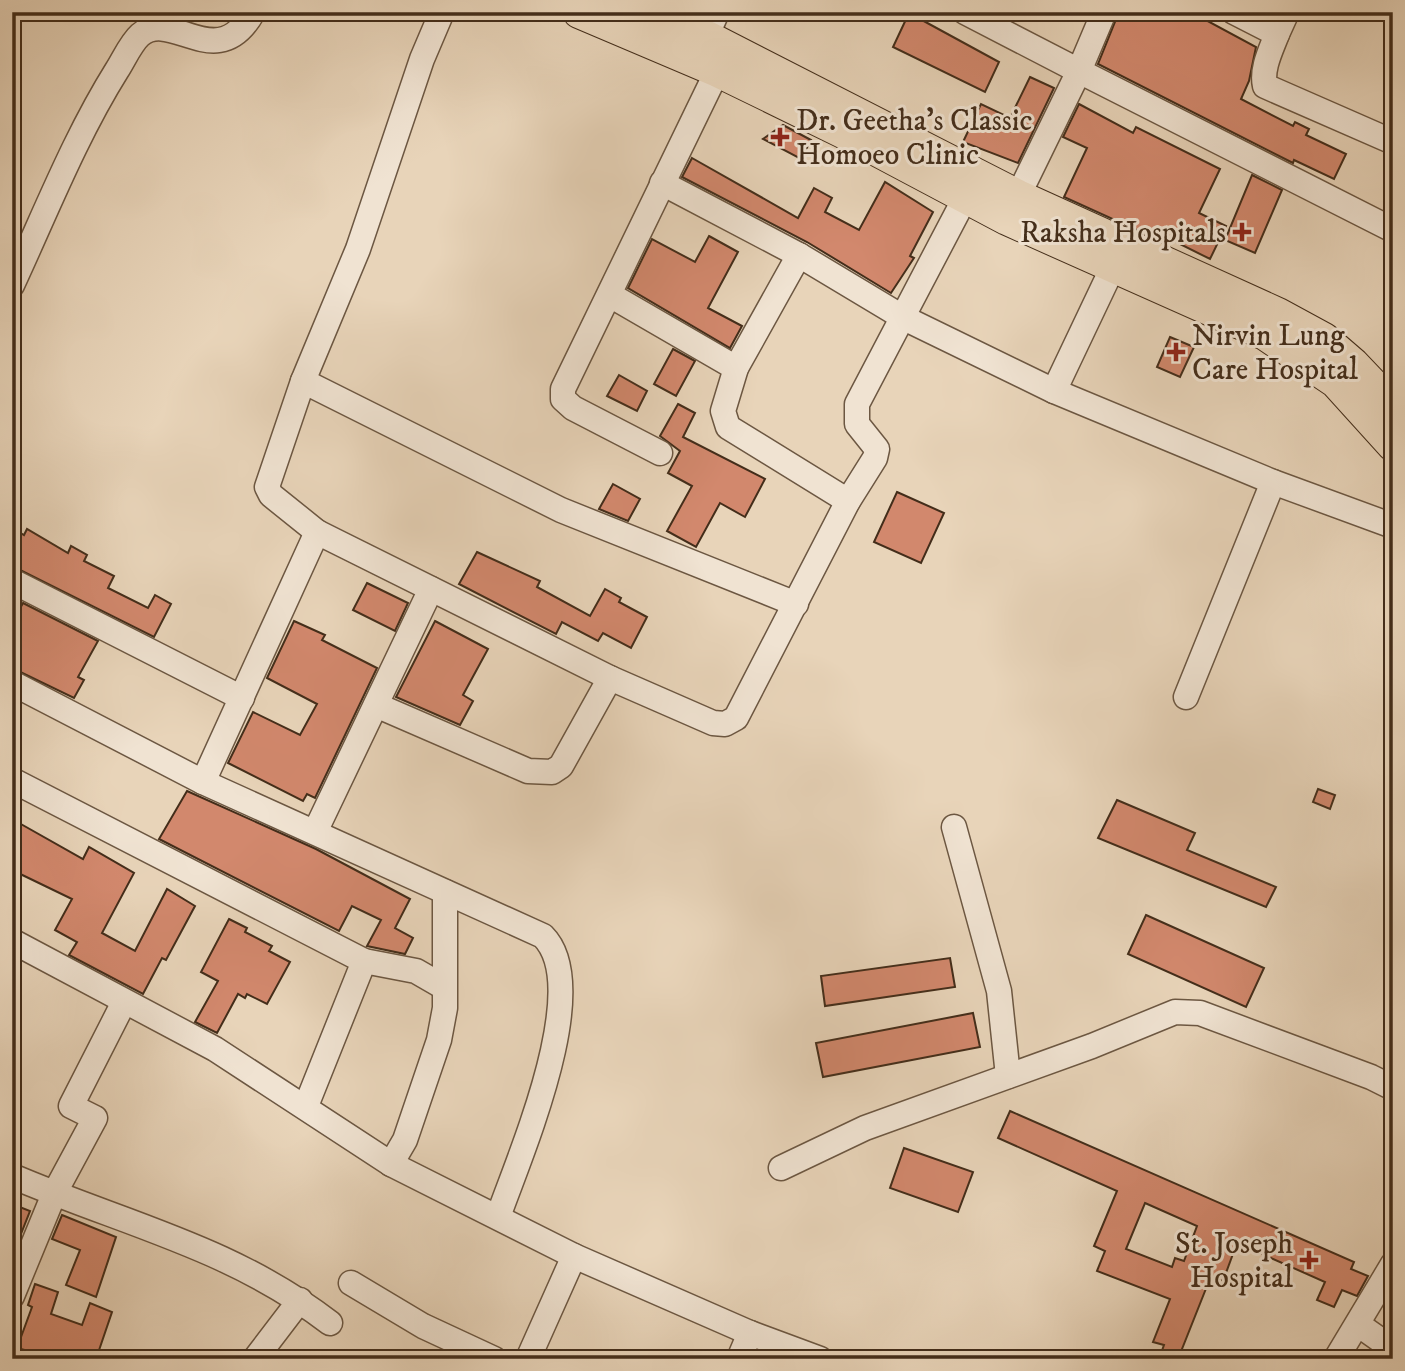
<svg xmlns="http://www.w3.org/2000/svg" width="1405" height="1371" viewBox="0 0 1405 1371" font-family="'IM FELL DW Pica',serif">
  <rect width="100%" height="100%" fill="#e8d4b9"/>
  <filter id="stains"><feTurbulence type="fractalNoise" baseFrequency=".00286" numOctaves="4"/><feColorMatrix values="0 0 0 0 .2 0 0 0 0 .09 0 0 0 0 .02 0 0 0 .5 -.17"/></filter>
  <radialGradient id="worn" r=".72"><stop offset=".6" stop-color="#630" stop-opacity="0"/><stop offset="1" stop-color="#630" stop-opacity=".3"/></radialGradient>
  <g fill="#d2886d" stroke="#432d1a" stroke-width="2" fill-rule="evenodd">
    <path d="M1119,12h72l65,35 -7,34 -8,18 52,27 2,-4 14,7 -3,6 40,19 -12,25 -40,-19 -1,3 -195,-99z"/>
    <path d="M909,13l90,49 -14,30 -92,-45z"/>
    <path d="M1030,77l24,11 -36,75 -55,-21 18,-38 29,14z"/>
    <path d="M1079,104l54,29 3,-6 84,42 -21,44 27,13 -16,33 -58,-29 -2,6 -86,-39 23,-49 -24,-11z"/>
    <path d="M783,125l28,15 -10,19 -38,-20z"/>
    <path d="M692,158l106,60 16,-30 18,10 -7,14 34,18 26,-48 48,30 -23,44 4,2 -23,35 -84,-51 -125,-65z"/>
    <path d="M1252,175l30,15 -27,63 -30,-13z"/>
    <path d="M709,236l29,16 -30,56 34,18 -12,22 -102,-60 24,-49 43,23z"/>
    <path d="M1170,337l24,10 -14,30 -23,-10z"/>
    <path d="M673,349l22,12 -19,35 -22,-12z"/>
    <path d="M619,375l28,16 -10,20 -30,-15z"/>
    <path d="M678,404l17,9 -12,24 82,42 -20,38 -25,-14 -24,44 -29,-16 25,-45 -24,-13 12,-22 -20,-15z"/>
    <path d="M613,484l27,15 -12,22 -29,-12z"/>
    <path d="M897,492l47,21 -23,50 -47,-21z"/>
    <path d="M12,528l12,7 3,-6 41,24 3,-7 16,9 -3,6 30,15 -6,12 40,20 7,-13 16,9 -17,33 -142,-71z"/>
    <path d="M477,552l63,29 -3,6 53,29 15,-27 16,9 -2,4 28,15 -16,31 -28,-15 -5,8 -36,-19 -6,12 -97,-50z"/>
    <path d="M367,583l41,20 -13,28 -42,-21z"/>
    <path d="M23,603l75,38 -20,36 6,3 -10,18 -62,-30v-45z"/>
    <path d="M294,621l31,14 -3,5 55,28 -62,130 -8,-4 -4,7 -75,-38 25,-51 47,23 17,-31 -50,-26z"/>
    <path d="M435,621l53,28 -25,46 10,6 -13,24 -64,-28z"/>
    <path d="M1318,789l17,6 -5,14 -17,-7z"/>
    <path d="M187,791l129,58 94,50 -15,29 18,10 -8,16 -38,-8 14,-26 -29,-14 -13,25 -180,-92z"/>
    <path d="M1117,800l78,33 -8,17 89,37 -10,20 -168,-69z"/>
    <path d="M12,819l71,40 6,-12 45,26 -32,60 33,18 32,-62 28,17 -29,54 -4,-2 -19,36 -74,-39 8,-13 -22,-12 17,-31 -60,-29z"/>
    <path d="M1146,915l118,53 -18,39 -118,-53z"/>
    <path d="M229,919l18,9 -2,4 27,14 -3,5 21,11 -23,42 -20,-10 -2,4 -7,-4 -21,39 -22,-11 23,-41 -17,-9z"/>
    <path d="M950,958l5,29 -130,19 -4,-30z"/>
    <path d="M973,1013l7,34 -157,30 -7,-34z"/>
    <path d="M1010,1111l344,151 -3,7 17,7 -11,20 -15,-6 -8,17 -17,-7 8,-18 -88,-39 -14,38 -12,-5 -33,83h-19l5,-14 -11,-3 17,-43 -73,-28 8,-20 -11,-5 23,-55 -119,-53zM1145,1203l52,23 -13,35 -9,-3 -3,9 -46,-18z"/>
    <path d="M904,1148l69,24 -15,40 -68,-24z"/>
    <path d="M12,1204l18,7 -17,43h-1z"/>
    <path d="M62,1215l54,22 -20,60 -30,-12 14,-35 -28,-11z"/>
    <path d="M35,1284l23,8 -7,22 31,11 8,-22 22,9 -16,47h-37l-42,-11 15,-41 -4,-2z"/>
  </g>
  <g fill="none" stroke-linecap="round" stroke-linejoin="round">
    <g stroke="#6c5742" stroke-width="27">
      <g id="minor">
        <path d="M442,12l-20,47 -64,190 -55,132 -36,106 4,8 46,37 16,8 277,138 103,45 12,1 11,-6 112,-217 27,-43 2,-9 -20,-25v-20l108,-206"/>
        <path d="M965,12l114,59 25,-59"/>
        <path d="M1234,12l43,22 10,-22"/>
        <path d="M1277,34c-6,16 -16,35 -12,52l128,56"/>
        <path d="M699,53l18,-41"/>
        <path d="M662,183l137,72 105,63 150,73 219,91 120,44"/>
        <path d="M1018,196l61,-125 314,159"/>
        <path d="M799,255l-63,113 -13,43 5,16 120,74"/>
        <path d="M12,285c33,-71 63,-148 105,-215 7,-11 14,-27 23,-35 32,-27 77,41 113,-23"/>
        <path d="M610,295l126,73"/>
        <path d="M303,381l258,129 235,94"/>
        <path d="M1054,391l66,-139"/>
        <path d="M660,453l-87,-45 -10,-9v-10l162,-334"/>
        <path d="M12,581l230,117"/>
        <path d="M12,683l191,99 340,154c51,51 -24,221 -45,281"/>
        <path d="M1186,697l87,-215"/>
        <path d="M376,705l152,66 24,1 9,-6 49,-88"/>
        <path d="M12,780l352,181 52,10 26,15"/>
        <path d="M203,782l114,-250"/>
        <path d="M954,827l45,164 9,85"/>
        <path d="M315,832l116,-243"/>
        <path d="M12,941l203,108 176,115 183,92 176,77 70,26"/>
        <path d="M306,1106l58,-145"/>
        <path d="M391,1164l14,-24 34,-100 6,-32v-116"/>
        <path d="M781,1168l84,-40 227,-82 83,-34 25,1 171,64 22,11"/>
        <path d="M12,1176c112,48 219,71 318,147"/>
        <path d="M351,1283l72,43 71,33"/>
        <path d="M12,1296l42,-102 41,-76 -24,-12 53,-104"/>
        <path d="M1359,1325l34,24"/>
        <path d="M255,1359l45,-59"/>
        <path d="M528,1359l46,-103"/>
        <path d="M739,1359l11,-26"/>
        <path d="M1336,1359l57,-95"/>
      </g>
    </g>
    <g stroke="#432d1a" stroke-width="34">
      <g id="major">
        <path d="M579,12l139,59 125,61 164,87 258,115 71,48 57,63"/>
        <path d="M644,12l63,25 311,159 260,118 46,25 29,25 40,42"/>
      </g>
    </g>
    <use href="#minor" stroke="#f0e3d2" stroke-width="24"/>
    <use href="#major" stroke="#e8d4b9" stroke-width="32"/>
  </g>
  <g fill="#8f2418" stroke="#f0e3d2" stroke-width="2.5">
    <path d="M776.5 126.5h7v7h7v7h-7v7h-7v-7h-7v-7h7z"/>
    <path d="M1238.5 221.5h7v7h7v7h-7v7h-7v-7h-7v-7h7z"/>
    <path d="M1172.5 341.5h7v7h7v7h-7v7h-7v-7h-7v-7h7z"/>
    <path d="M1305.5 1249.5h7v7h7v7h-7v7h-7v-7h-7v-7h7z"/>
  </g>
  <g text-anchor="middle" stroke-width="6" stroke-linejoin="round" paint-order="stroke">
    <g font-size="30" fill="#432d1a" stroke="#f0e3d2" text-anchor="start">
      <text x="796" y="130">Dr. Geetha's Classic<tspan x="796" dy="34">Homoeo Clinic</tspan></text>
      <text x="1226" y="242" text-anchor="end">Raksha Hospitals</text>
      <text x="1192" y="345">Nirvin Lung<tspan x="1192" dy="34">Care Hospital</tspan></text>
      <text x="1293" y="1253" text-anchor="end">St. Joseph<tspan x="1293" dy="34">Hospital</tspan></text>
    </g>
  </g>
  <rect width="1405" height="1371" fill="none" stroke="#e8d4b9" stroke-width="42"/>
  <rect x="14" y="14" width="1377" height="1343" fill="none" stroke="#432d1a" stroke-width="3.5"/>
  <rect x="21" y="21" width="1363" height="1329" fill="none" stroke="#432d1a" stroke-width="2"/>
  <rect width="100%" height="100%" filter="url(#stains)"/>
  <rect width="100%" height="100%" fill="url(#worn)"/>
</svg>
